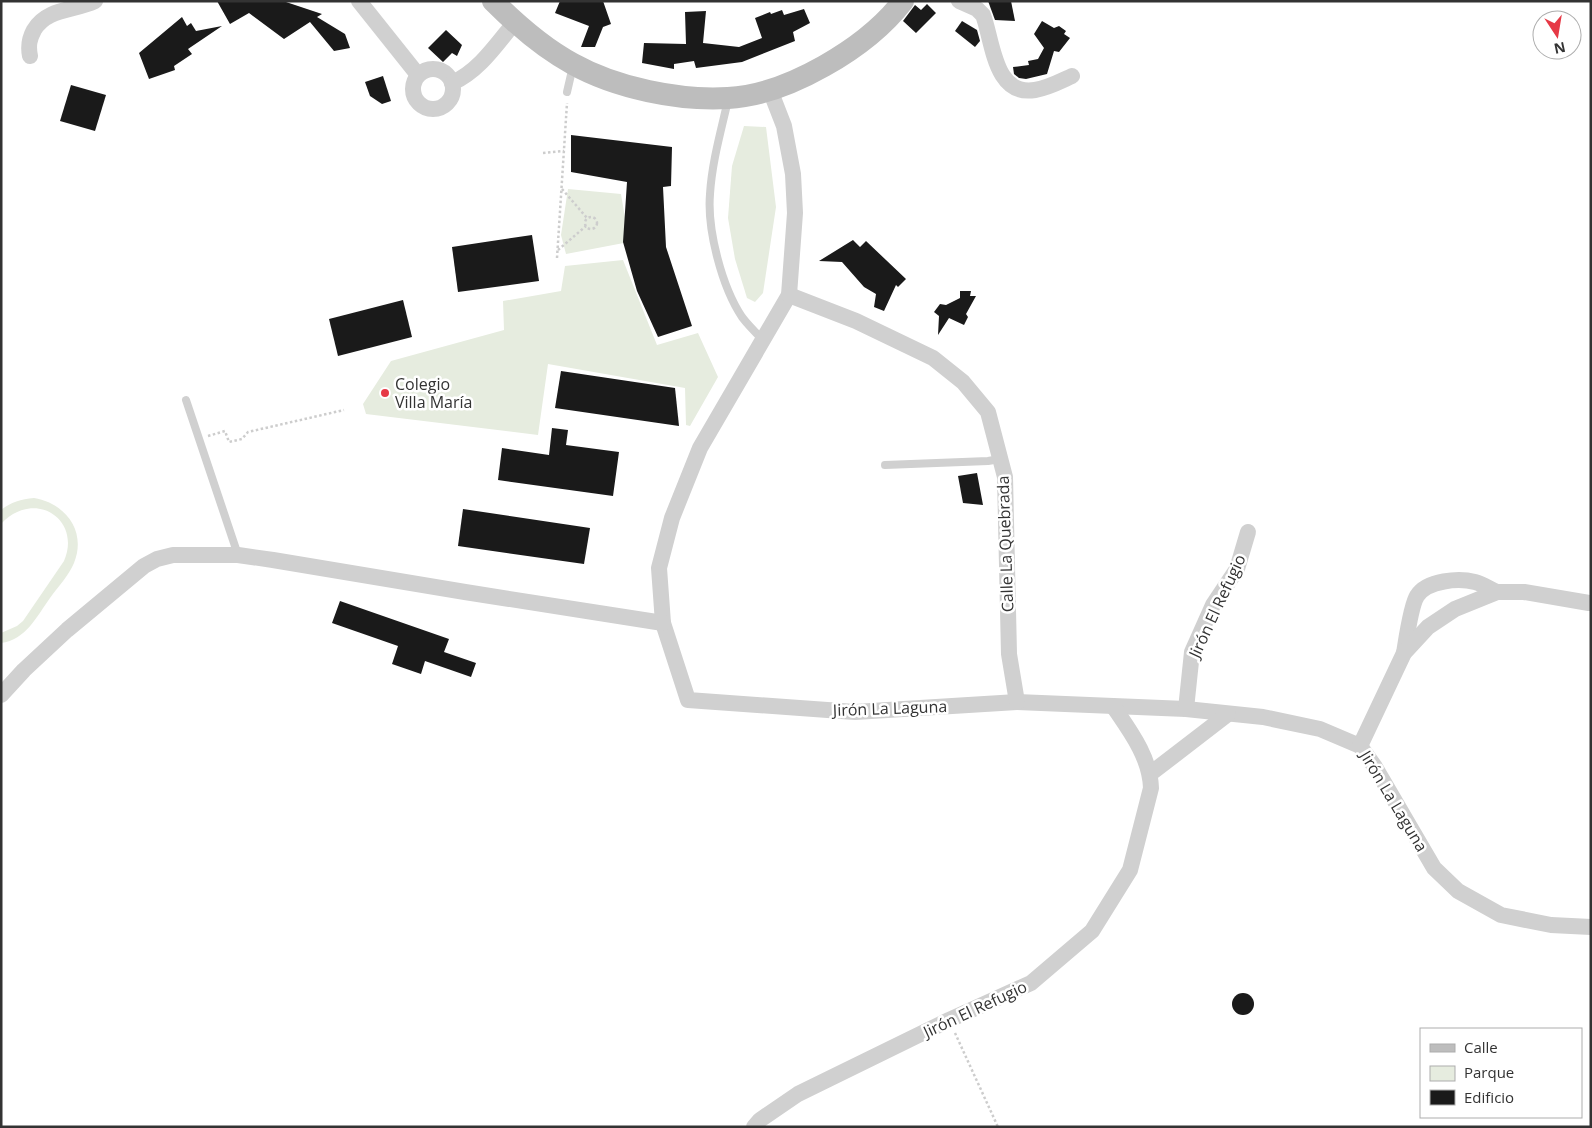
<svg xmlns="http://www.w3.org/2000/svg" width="1592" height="1128" viewBox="0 0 1592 1128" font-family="'Open Sans',sans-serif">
  <rect width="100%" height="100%" fill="#fff"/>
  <g fill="#e6ecdf">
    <path d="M744,126l22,1 10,80 -13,86 -8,9 -8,-4 -12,-39 -7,-41 4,-52z"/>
    <path d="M568,189l53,5 8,48 -63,12 -5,-19z"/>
    <path d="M623,260l34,85 41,-12 20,44 -28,49 -4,-1 -1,-37 -137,-24 -10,71 -172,-21 -3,-10 28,-43 113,-31 -1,-29 58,-10 4,-25z"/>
    <path d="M34,498c31,5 53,33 40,65 -5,12 -16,24 -24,35 -13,18 -24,42 -49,45v-10l16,-7 6,-5 41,-60c18,-41 -29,-73 -63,-37v-14c10,-8 20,-11 33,-12z"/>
  </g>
  <g fill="#1a1a1a">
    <path d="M217,1h66l39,13 -5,3 28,17 5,14 -16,3 -24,-29 -26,17 -35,-26 -19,11z"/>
    <path d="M560,1h43l8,23 -8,3 -8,20h-14l8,-21 -34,-13z"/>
    <path d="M988,1h23l4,20 -20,-1z"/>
    <path d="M927,4l9,9 -20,20 -13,-12 12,-16 6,5z"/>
    <path d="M804,9l6,14 -17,9 2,9 -53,21 -46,6 -2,-7 -20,3v5l-32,-6 2,-20 42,1 -1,-32 21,-1 -3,32 36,4 23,-9 -7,-20 15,-6 1,2 11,-4 2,5z"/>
    <path d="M182,17l5,9 4,-3 5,8 26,-5 -34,23 4,5 -18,12 1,4 -26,9 -10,-26z"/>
    <path d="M962,21l15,9 3,11 -5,6 -20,-16z"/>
    <path d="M1042,21l12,7 5,-2 7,5 -2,3 6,4 -11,14 -5,-1 -7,23 -21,5 -7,-1 -5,-4 -1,-7 16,-2 -1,-4 10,-2 6,-11 -10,-14z"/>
    <path d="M446,30l16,15 -5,11 -5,-3 -9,9 -15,-14z"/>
    <path d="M383,76l8,25 -9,3 -12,-8 -5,-14z"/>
    <path d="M71,85l35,10 -11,36 -35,-10z"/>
    <path d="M571,135l101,12 -1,39 -8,1 3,60 26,79 -34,11 -21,-46 -14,-49 4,-60 -56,-10z"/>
    <path d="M532,235l7,46 -81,11 -6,-45z"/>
    <path d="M853,240l7,7 6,-6 40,38 -8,8 -2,-2 -12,26 -10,-4 2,-13 -12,-7 -22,-25 -23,-1z"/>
    <path d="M960,291h11l-1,5h6l-10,18 2,3 -4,8 -15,-7 -11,17 1,-19 -5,-4 6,-8 6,1 14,-7z"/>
    <path d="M403,300l9,37 -74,19 -9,-37z"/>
    <path d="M561,371l114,17 4,38 -124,-18z"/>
    <path d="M552,428l16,2 -2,15 53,7 -6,44 -115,-16 4,-32 47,7z"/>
    <path d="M977,473l6,32 -20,-2 -5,-27z"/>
    <path d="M463,509l127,19 -6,36 -126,-18z"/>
    <path d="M340,601l109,38 -5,13 32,11 -5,14 -46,-16 -4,13 -29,-10 6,-18 -66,-23z"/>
    <circle cx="1243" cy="1004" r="11"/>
  </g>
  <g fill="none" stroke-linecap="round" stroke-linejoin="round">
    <g stroke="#cdcdcd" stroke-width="2.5" stroke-dasharray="2.5 2.5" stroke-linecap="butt">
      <path d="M543,153l21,-2"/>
      <path d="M562,189l25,29"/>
      <circle cx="591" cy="223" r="6"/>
      <path d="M558,250l28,-24"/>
      <path d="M557,258l10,-155"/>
      <path d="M208,436l17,-5 4,11 13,-3 6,-7 96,-22"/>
      <path d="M955,1033l43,94"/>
    </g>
    <g stroke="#d0d0d0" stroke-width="8">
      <path d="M567,92l6,-26"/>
      <path d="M728,100c-7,31 -16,62 -18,94 -3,36 12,93 32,123 6,8 14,16 21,23"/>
      <path d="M186,400l52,155"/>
      <path d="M885,465l103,-4 12,-2"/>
    </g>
    <g stroke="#d0d0d0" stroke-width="16">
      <path d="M359,1l59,74"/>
      <path d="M959,1l18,8 6,6c10,26 11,82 52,75 13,-2 26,-9 37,-14"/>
      <path d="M30,56c-2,-10 -1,-17 4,-26 13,-22 40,-19 61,-29"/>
      <circle cx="433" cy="89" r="20"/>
      <path d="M452,83c27,-12 44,-38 63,-61"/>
      <path d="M770,90l14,36 9,48 2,39 -6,82 -89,153 -28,70 -13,50 4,55 25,77 167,12 162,-10 169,7 77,8 57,12 40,17 15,21 59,101 24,23 43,24 50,10 40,2"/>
      <path d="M789,295l67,26 77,37 30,24 25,30 17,65 4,177 8,48"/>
      <path d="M1404,653c2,-12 7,-48 13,-57 10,-16 42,-18 58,-14 8,2 15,7 22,10"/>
      <path d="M1,695l23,-25 43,-40 77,-64 13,-7 16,-4h65l35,5 192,32 198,31"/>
      <path d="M1186,709l6,-57 21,-47 24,-36 11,-37"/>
      <path d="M1360,746l44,-93 24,-26 27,-18 42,-17h27l65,11"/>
      <path d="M1150,774l78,-60"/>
      <path d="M754,1127l6,-7 38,-26 151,-74 82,-37 61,-52 38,-61 21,-82c-1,-31 -21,-57 -38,-82"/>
    </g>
    <path stroke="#bdbdbd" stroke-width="22" d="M493,1c23,23 52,48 80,63 43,24 106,37 155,34 59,-3 139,-50 175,-97"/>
  </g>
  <circle fill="#e63946" stroke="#fff" stroke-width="2" cx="385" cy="393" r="5"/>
  <g text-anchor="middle" stroke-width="5" stroke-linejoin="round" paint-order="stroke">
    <g font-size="16" fill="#333" stroke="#fff" text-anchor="start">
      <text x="395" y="390">Colegio<tspan x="395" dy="18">Villa María</tspan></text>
    </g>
    <g font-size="16" fill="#333" stroke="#fff">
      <text transform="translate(1005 544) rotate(-92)" y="6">Calle La Quebrada</text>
      <text transform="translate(1217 606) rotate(-65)" y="6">Jirón El Refugio</text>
      <text transform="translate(890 708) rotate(-2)" y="6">Jirón La Laguna</text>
      <text transform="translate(1394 801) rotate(59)" y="6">Jirón La Laguna</text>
      <text transform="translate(975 1009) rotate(-25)" y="6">Jirón El Refugio</text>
    </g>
  </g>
  <rect width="1592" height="1128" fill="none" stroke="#333333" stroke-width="5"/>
  <rect x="1420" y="1028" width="162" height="90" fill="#ffffff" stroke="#adadad"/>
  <rect x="1430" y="1044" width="25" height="8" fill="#bdbdbd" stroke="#adadad"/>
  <text x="1464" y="1053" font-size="15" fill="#333333">Calle</text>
  <rect x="1430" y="1066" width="25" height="15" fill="#e6ecdf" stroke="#adadad"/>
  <text x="1464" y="1078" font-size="15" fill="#333333">Parque</text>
  <rect x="1430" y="1090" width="25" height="15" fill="#1a1a1a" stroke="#adadad"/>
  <text x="1464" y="1103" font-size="15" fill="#333333">Edificio</text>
  <g transform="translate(1557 35) rotate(168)"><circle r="24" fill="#ffffff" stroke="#adadad"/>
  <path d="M0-4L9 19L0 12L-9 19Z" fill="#e63946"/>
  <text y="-8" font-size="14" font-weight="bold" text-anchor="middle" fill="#333333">N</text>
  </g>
</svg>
